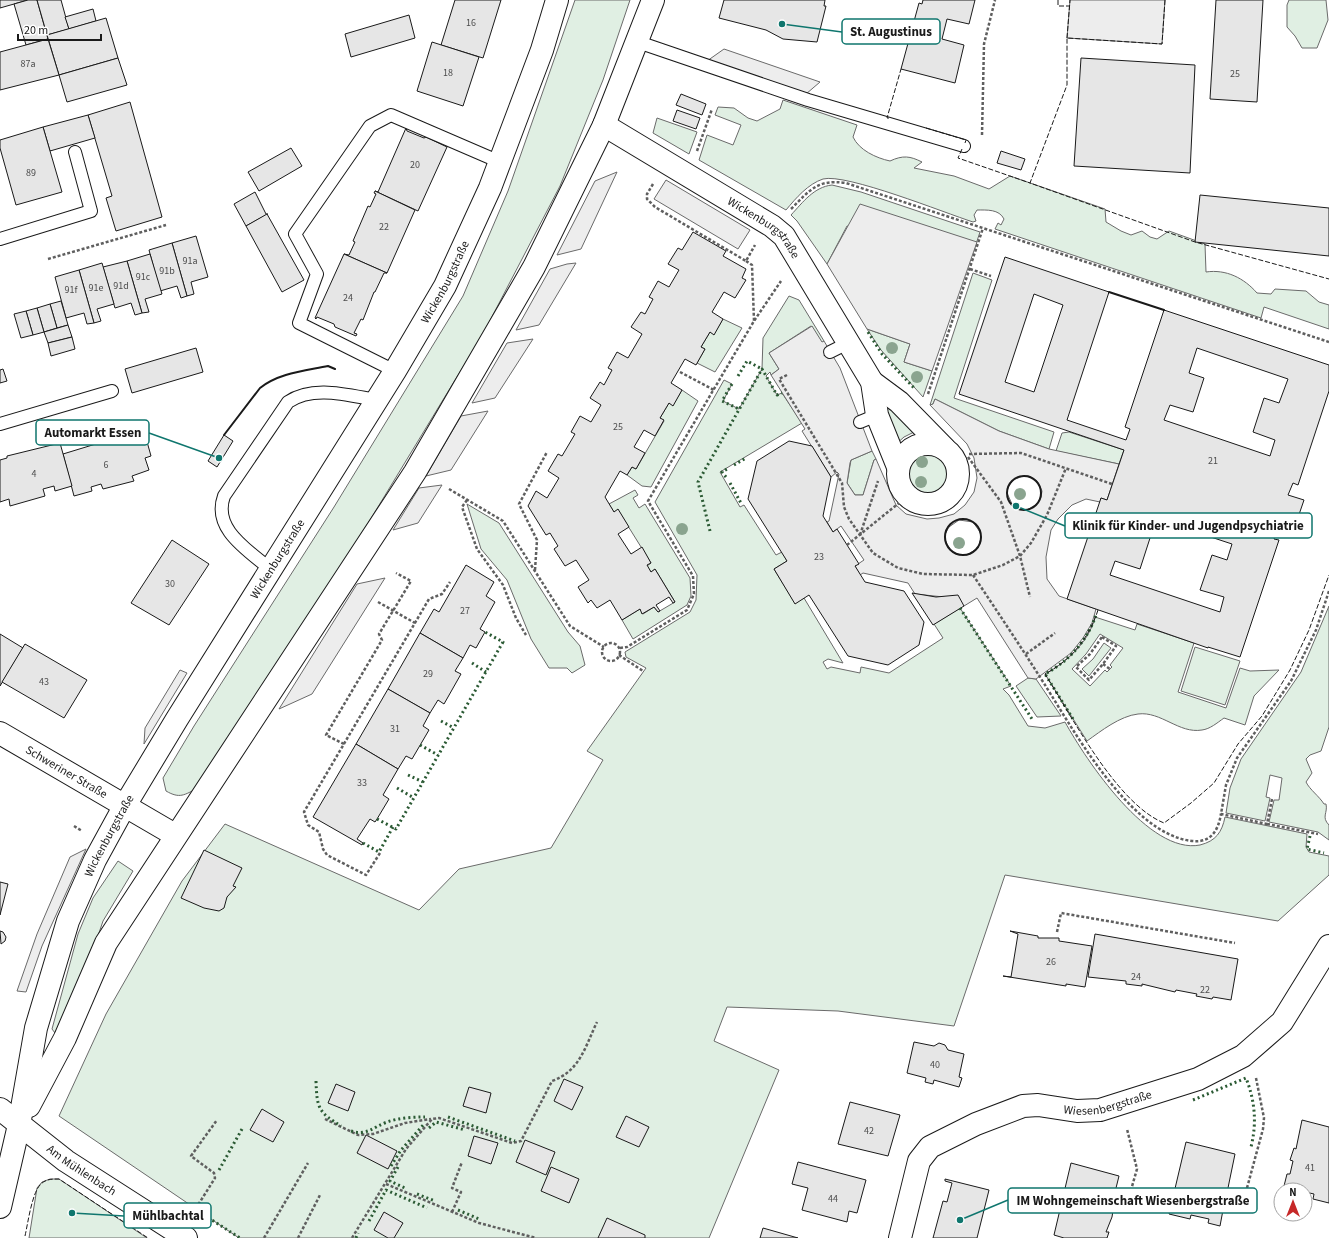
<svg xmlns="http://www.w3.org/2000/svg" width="1329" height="1238" viewBox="0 0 1329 1238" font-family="'Source Sans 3',sans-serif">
  <rect width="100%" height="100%" fill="#fff"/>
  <g fill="#e0efe3" stroke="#6a6a6a" fill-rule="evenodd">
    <path d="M575,0h55l-27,80 -43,106 -77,148 -116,191 -169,263c-14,7 -18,11 -32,3l-3,-13 31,-52 140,-219 129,-211 45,-105z"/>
    <path d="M1289,0h37l2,20 -11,28h-15l-7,-12 -8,-9v-22z"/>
    <path d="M783,100l74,25 -4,12c6,13 23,21 37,24 13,-6 20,-5 32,1l-8,6 40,8 35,13 21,-13 95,33 1,13 15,9 10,4 11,-4 8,6 7,2 12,-8 36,13 1,28c20,-3 38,6 51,21l14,1 4,-5 31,2 13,11 10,3v24l-65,-22 -3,11 -266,-89 3,-6 3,2 3,-6c-5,-10 -17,-9 -27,-9l-3,5 2,6 -3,1c-28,-9 -127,-49 -150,-43 -15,5 -27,19 -37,31l-87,-50 8,-25 26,10 8,-20 -26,-10 3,-8 16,1 14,10 9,3 23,-12z"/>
    <path d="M657,118l40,14 -8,22 -36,-21z"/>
    <path d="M832,185l29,7 119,40 -6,18 -127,-24 -20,38 -30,-43 -6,-6c12,-13 23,-28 41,-30z"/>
    <path d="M973,273l19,7 -38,118 100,34 -5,17 -50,-18 -64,-32 -2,5 -3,1z"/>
    <path d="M789,296l10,4 25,41 -2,2 -11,-17 -42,27 10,16 -8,6 -1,-3 -4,4 11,19 5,-2 20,30 -82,49 20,35 4,-2 32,50 6,-3 5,9 -13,8 21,34 9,-5 39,65 -15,-4 -5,3 4,7 4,-2 29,6 1,-6 28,6 54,-35 -9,-14 26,-16 51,78 -8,3 6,6 19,31 17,2 20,-6c21,38 84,133 135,123 16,-4 22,-13 25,-28l82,17 -1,13 3,5 20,4v19l-51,46 -273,-46 -51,151 -116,-15 -111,-4 -13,34 65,29 -70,168h-470l-180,-122 47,-102 76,-133 43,-57 194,86 40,-41 92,-21 52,-88 -16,-9 59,-83 -20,-11 -1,-5 65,-40 6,-12 1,-25 -42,-73 69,-122 8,4 -9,17 16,8 23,-40 1,-31z"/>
    <path d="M723,319l19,9 -27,44 -18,-9 8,-14 -4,-2 9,-15 4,2z"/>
    <path d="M867,329l43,15 -6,18 28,9 -9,26 -42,-47z"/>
    <path d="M682,390l16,11 -47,86 -9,-1 -15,-11 5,-8 4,2 28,-48 -4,-3 9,-15 4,2z"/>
    <path d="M889,406l27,25 -12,6 -9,8 -9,-38z"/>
    <path d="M1069,432l55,18 -5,14 -63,-13 6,-18z"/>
    <path d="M872,451l4,8 -2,1 -11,35h-8l-8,-12 4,-23z"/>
    <circle cx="929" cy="474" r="21"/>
    <path d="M635,490l3,5 -5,3 6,10 6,-4 45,74 1,18 -4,9 -54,34 -11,-19 18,-11 3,5 11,-7 4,5 17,-10 -20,-33 -4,3 -4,-6 4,-3 -33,-53 -4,2 -5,-8z"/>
    <path d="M467,504l32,19 69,109 12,14 5,19 -13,8 -5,-5h-18l-18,-29 -24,-59 -26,-31z"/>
    <path d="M1329,606v121l-8,24 -11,4 -4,4 6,14 -6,9c4,8 13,14 18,22h2c2,9 -5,13 3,21v15l-11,-8 -49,-10 5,-22h5l3,-22 -12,-3 -4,22 4,1 -5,23 -39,-8 4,-25 11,-29 60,-87z"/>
    <path d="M1095,617l40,13 2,-6 57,19 -16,49 48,16 14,-40 10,3 29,-1 -25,26 -9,29 -21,-7c-7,5 -14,11 -22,12 -23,4 -41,-19 -64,-16 -18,2 -37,17 -51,27l-42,-67c22,-12 44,-32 50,-57zM1100,634l23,14 -13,17 2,2 -5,5 -2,-2 -15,16 -18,-17 14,-15z"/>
    <path d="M1104,643l7,5 -22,28 -7,-7 11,-10z"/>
    <path d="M1195,647l45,14 -15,44 -44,-14z"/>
    <path d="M1028,678l8,1 25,37 -24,1 -21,-31z"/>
    <path d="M118,861l15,10 -30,50 -25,74 -23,38 -3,-4 26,-95 15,-36z"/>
    <path d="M50,1179h9l88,59h-118l8,-50 5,-6z"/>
  </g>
  <g fill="#ededed" stroke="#6a6a6a" fill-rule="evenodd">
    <path d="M1070,0h95l-3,44 -95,-6z"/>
    <path d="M724,49l96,33 -14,12 -99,-33z"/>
    <path d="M617,172l-36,77 -24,6 38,-74z"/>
    <path d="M666,180l84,50 -12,19 -84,-50z"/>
    <path d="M860,204l117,38 -45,129 -28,-9 6,-18 -43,-15 -40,-65z"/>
    <path d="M576,263l-37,62 -23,5 34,-61 17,-5z"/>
    <path d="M812,326l10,16 2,-1 16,27 32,83 -21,9 -1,3 -3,20 8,12h8l11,-35 2,-1 20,46 10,9 21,5 12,-1 15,-4 11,-9 9,-13 3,-14 -3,-20 -7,-14 -37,-39 3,-1 2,-5 64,32 50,18 70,15 -12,36 -6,-2 -1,4 -14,-3 -14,6 -14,14 -7,11 -5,27 1,22 12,17 37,13 -4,14 -9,15 -12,15 -31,23 -4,3 -8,-1 -51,-80 -13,8 -20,-9 -29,-3 -7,-11 -45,-10 -3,2 -5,-9 9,-6 -23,-34 -8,6 -6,-10 2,-1 10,-47 -2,-2 -6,5 -29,-46 3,-2 -34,-54 8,-6 -10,-16zM1023,476h6l8,5 5,10 -1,6 -4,7 -10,6 -11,-2 -4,-4 -5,-11 1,-6 5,-7zM959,520l14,2 7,10 1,6 -3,10 -11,7 -10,-1 -6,-3 -6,-11v-6l4,-7z"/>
    <path d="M533,339l-38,59 -23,5 35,-60z"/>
    <path d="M488,411l-37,59 -25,6 35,-60z"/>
    <path d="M442,485l-24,38 -25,7 26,-42z"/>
    <path d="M385,578l-73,116 -33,15 78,-125z"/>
    <path d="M180,670l7,3 -43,71 1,-16z"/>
    <path d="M86,849l-44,97 -16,46 -9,-1 20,-57 33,-77z"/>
  </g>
  <g fill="#e6e6e6" stroke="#1a1a1a" fill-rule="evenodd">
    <path d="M0,0h28l-28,8z"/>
    <path d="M28,0h9l11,39 -22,6 -12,-41z"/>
    <path d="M37,0h24l8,29 -22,6z"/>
    <path d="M455,0h46l-18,58 -42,-13z"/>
    <path d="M724,0h101l-1,6h2l-9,36 -34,-3 -17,-9 -47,-12z"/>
    <path d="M923,0h52l-6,24 -22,-5 -5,20 22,6 -9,38 -54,-14 18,-66 3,1z"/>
    <path d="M1216,0h47l-6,102 -47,-3z"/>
    <path d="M93,9l3,12 -27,8 -4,-12z"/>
    <path d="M409,15l6,23 -64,19 -6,-23z"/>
    <path d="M106,18l12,40 -59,17 -12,-40z"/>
    <path d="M48,39l11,36 -59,15v-38z"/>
    <path d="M432,42l47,15 -16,49 -46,-15z"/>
    <path d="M118,58l9,27 -60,17 -8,-27z"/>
    <path d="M1081,58l114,7 -5,108 -116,-7z"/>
    <path d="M681,94l25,10 -4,11 -26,-10z"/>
    <path d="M130,102l32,115 -46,14 -10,-33 6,-2 -24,-81z"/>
    <path d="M677,110l23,8 -4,11 -23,-8z"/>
    <path d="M88,115l7,23 -45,13 -7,-24z"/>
    <path d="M43,127l19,65 -46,13 -16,-57v-8z"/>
    <path d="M406,128l1,3 17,7 2,-1 21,10 -29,64 -43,-20 3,1z"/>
    <path d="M291,148l11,18 -43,25 -11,-19z"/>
    <path d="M1001,151l24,8 -4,11 -24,-7z"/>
    <path d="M375,191l40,19 -28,63 -43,-19 5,1 6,-13 -2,-1 15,-35 2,1 6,-13 -2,-1z"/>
    <path d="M255,192l11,22h2l-22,12 -12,-22z"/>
    <path d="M1200,195l129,13v48l-134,-14z"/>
    <path d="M267,214l37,66 -22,12 -36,-66z"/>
    <path d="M693,232l33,19 -3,5 23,13 -4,9 4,2 -11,18 -11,-6 -12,20 11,7 -9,16 -4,-3 -9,15 4,2 -9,16 -11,-6 -14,24 11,7 -9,16 -4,-3 -9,15 4,2 -9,16 -11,-6 -10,17 11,6 -9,16 -4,-2 -5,8 -7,-4 -15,26 9,15 4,-3 11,18 -11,7 13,20 11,-7 9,16 -4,2 4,7 4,-3 20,33 -2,1 -4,-6 -13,8 4,6 -2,1 -4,-5 -12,7 -2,-5 -18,11 -12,-20 -13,8 -6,-8 -3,3 -10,-16 11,-7 -13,-20 -11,6 -11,-17 4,-3 -8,-13 -4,2 -18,-29 8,-15 11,7 12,-20 -11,-7 10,-17 4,2 13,-22 -4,-2 9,-16 11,6 10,-17 -11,-7 10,-16 4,3 8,-15 -4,-2 9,-16 11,6 14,-24 -11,-7 10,-15 4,2 8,-15 -4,-2 9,-16 11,6 10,-17 -11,-6 10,-16 4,2z"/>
    <path d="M196,236l12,41 -17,5 3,12 -7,2 -15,-53z"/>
    <path d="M172,243l15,53 -6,2 -4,-12 -17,5 -11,-41z"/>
    <path d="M150,254l12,40 -17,5 4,13 -7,1 -15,-52z"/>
    <path d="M344,254l43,19h-3l-9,19h-1l-11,28 -2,-1 -7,14 3,1 -1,2 -21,-9 -1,-3 -17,-7 -1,2 -1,-1z"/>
    <path d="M1005,257l104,35 -42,128 59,20 4,-11 -5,-2 39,-117 165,55v26l-31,94 -5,-2 -5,12 16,5 -11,32 -15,-5 -4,12 5,1 -39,117 -32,-10v1l-141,-49 34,-101 6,2 17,-50 -165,-56zM1034,294l29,11 -29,87 -29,-10zM1197,348l91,31 -9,24 -15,-5 -11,34 22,8 -5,16 -106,-36 6,-15 23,7 11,-34 -15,-5zM1141,514l91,30 -5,16 -15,-5 -12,35 24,7 -4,15 -110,-37 5,-14 25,8 11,-34 -16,-5z"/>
    <path d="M127,261l15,52 -7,2 -4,-12 -16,5 -12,-41z"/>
    <path d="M102,263l12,41 -17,5 4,12 -7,2 -15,-53z"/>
    <path d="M79,270l15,53 -7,1 -3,-11 -18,5 -11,-41z"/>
    <path d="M61,301l7,24 -11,3 -7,-24z"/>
    <path d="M50,304l7,24 -13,4 -7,-24z"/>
    <path d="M37,308l7,24 -11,3 -7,-24z"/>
    <path d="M26,311l7,24 -12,3 -7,-24z"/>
    <path d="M68,325l4,12 -24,6 -4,-11z"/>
    <path d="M72,337l3,12 -24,7 -3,-13z"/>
    <path d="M196,348l7,24 -71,21 -7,-24z"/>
    <path d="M3,369l4,12 -7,2v-13z"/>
    <path d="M144,431l7,25 -6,2 4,12 -17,6 2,5 -31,8 -2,-5 -10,3 1,4 -18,5 -11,-42 36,-11v-2l15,-4 1,2z"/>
    <path d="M224,435l9,6 -16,26 -9,-6z"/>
    <path d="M789,441l23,5 19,31 -8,39 10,16 4,-3 22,35 -4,2 10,16 39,9 20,31 -5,23 -31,20 -40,-9 -39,-61 -14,9 -21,-35 13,-8 -39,-62 9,-38z"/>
    <path d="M60,443l12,43 -17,5 -1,-5 -11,3 2,7 -35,10 -1,-7 -9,3v-42l7,-2v-2z"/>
    <path d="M172,540l37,24 -40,61 -38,-22z"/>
    <path d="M466,565l28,17 -8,14 9,6 -15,27 5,3 -9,16 -6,-3 -7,13 -43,-25 14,-24 5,3z"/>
    <path d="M912,593l24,4 22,-2 6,11 -31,19z"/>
    <path d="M420,633l43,25 -8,13 6,3 -17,30 -6,-4 -8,13 -42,-24z"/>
    <path d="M0,634l23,14 -23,38z"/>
    <path d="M25,644l62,36 -23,38 -62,-36z"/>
    <path d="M388,689l42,24 -7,13 6,4 -17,29 -6,-3 -8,13 -42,-25z"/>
    <path d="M356,744l42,25 -15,26 6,4 -12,20 -2,3 -5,-3 -13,20 6,4 -1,2 -49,-28z"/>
    <path d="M204,850l38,18 -9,18 3,1 -9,10 -3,11 -5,3 -15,-3 -23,-10z"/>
    <path d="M0,882l8,2 -8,31z"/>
    <path d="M0,931l3,1 3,5 -1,4 -4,3z"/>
    <path d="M1010,931l28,5v2h21v3l33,5 -7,41 -19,-3v2l-63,-10 8,1 7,-43z"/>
    <path d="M1095,934l143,25 -7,41 -18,-3 -1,2 -16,-3 1,-2 -21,-4 -1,2 -33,-8v2l-16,-2v-3l-38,-4z"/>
    <path d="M914,1042l20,4 5,-3 6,2 3,5 16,4 -5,23 3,1 -3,9 -25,-7 -1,4 -8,-2 1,-4 -19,-5z"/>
    <path d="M564,1079l19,8 -11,23 -18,-9z"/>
    <path d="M336,1084l19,8 -7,19 -20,-8z"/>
    <path d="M469,1087l22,6 -5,20 -23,-7z"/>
    <path d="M850,1102l50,13 -12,41 -50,-12z"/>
    <path d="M262,1109l22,13 -11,20 -23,-12z"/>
    <path d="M626,1116l23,11 -10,20 -23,-10z"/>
    <path d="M1302,1120l27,7v76l-16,-4 1,-5 -9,-2v-2h-22l4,-16h3l3,-13 -3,-1 4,-12 2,1z"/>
    <path d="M366,1135l31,16 -9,18 -31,-16z"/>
    <path d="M474,1136l24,7 -7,21 -23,-8z"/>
    <path d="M525,1140l30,12 -9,23 -30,-13z"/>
    <path d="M1186,1142l49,12 -6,29 -2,10h2l-1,2 -2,-1 -6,32 -12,-3 1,-4 -18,-4 -1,4 -21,-5z"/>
    <path d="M798,1162l68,18 -9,33 -8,-2 -2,11 -45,-12 6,-22 -16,-4z"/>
    <path d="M1071,1163l48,13 -7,28h2l-2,13 -6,15h3l-2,6h-43l-10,-3z"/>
    <path d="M551,1167l28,12 -10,24 -28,-12z"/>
    <path d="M945,1179l44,11 -12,48h-44l10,-37 4,1 5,-19 -7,-2z"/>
    <path d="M384,1212l19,11 -9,15h-6l-14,-8z"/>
    <path d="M607,1218l38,17v3h-47z"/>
    <path d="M763,1228l35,10h-38z"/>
  </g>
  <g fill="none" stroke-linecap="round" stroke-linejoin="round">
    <g stroke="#1a1a1a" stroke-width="14">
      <g id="service">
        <path d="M638,42l170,58 156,46"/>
        <path d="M0,239l91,-28 -16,-59"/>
        <path d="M830,352l18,-9"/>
        <path d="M395,371l-96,-48 18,-49 -22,-40 75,-108 21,-11 109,47"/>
        <path d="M860,422l17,-7"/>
        <path d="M0,424l112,-33"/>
        <path d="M270,569c-22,-19 -58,-40 -46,-73l64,-94c25,-17 59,-7 88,-2"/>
      </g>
    </g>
    <g stroke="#1a1a1a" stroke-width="24">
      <g id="minor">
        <path id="s1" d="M604,125l168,101 12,10 88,146 5,33 21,52"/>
        <path d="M872,382l27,20 45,46"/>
        <circle cx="928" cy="474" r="30"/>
        <path id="s2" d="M0,733l175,102"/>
        <path id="s3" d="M0,1109l66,52 120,77"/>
        <path id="s4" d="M900,1238l19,-77 11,-14 46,-23 47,-18 15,-1 39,6 23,-1 98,-31 45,-23 39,-34 47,-76"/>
      </g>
    </g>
    <g stroke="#1a1a1a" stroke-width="24">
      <g id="secondary">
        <path d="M29,1106l36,-68 41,-95 309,-471 119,-205 70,-142 49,-125"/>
        <path id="s5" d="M0,1207l19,-82 17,-97 32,-107 27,-61 29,-53 53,-88 218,-348 50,-85 45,-98 52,-138 15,-50"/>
      </g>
    </g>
    <g stroke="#5f5f5f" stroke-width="2.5" stroke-dasharray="3 2" stroke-linecap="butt">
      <path d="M982,135l2,-91 11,-44"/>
      <path d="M697,151l15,-42"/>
      <path d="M653,184l-6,10v5l8,8 91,54 9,-16"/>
      <path d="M791,209c19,-19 26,-30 55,-26l483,159"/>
      <path d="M48,259l118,-34"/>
      <path d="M746,261l6,4 2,56"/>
      <path d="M970,269l21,7"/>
      <path d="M680,372l34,18"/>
      <path d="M787,375l-8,4 63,104 2,24 5,12 24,34 25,15 25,6 50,1 30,-10 17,-9 11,-13 16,-28 19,-47"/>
      <path d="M928,394l55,-166"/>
      <path d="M969,454l52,-1 91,31"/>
      <path d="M968,457l33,45 19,54 10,41"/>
      <path d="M449,489l54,32 67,105 34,21"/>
      <path d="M467,500l-5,7 15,42 26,36 13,33 10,17"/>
      <path d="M860,535l18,-54"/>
      <path d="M847,545l52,-42"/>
      <path d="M535,570l2,-30 -18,-36 28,-52"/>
      <path d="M973,575c22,33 44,66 65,99 32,49 90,160 154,167 19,2 26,-10 29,-27"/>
      <path d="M378,602l37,21"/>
      <path d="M1102,637l14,9 -13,18 -14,16 -13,-13 14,-13z"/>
      <circle cx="611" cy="652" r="9"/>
      <path d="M620,648l7,-1 60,-37 7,-16 -1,-18 -45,-75 106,-180 27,-40"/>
      <path d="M1026,654l29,-21"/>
      <path d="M619,655l24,16"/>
      <path d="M1103,664l7,5"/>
      <path d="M344,744l-18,-9 56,-95 -3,-6 32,-53 -15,-8"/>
      <path d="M1272,799l-5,25 -46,-10 5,-29 11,-27 54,-77 25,-51 13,-39"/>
      <path d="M1267,824l51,10"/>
      <path d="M74,826l8,5"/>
      <path d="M380,853l-14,22 -39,-20 -4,-6 -4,-17 -11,-7 -4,-13 125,-213 13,-5 8,-12"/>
      <path d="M1057,932l4,-19 174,30"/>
      <path d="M325,1119l33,16 15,-1 32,-11 26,-4"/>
      <path d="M386,1184l93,39 57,15"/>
      <path d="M1247,1188l16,-59 1,-11 -8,-40"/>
      <path d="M1116,1210l9,1 12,-42 -10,-40"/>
      <path d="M452,1212l9,-20 -9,-4 10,-26"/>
      <path d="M193,1213l22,-35 -1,-5 -23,-17 26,-36"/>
      <path d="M264,1238l44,-75"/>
      <path d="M298,1238l22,-43"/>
      <path d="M352,1238l54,-89 26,-30 7,-1 73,25 9,-2 31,-60c28,-10 33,-34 45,-59"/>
    </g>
    <use href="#service" stroke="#fff" stroke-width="12"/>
    <use href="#minor" stroke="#fff" stroke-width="22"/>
    <use href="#secondary" stroke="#fff" stroke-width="22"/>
    <g stroke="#2b5a34" stroke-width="3" stroke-dasharray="2 3" stroke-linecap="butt">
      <path d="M868,332l14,22 33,35"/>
      <path d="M738,376l9,-15 15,8"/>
      <path d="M732,384l-10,17 17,8"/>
      <path d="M734,465l12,-7"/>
      <path d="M726,477l-4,-5 5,-3"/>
      <path d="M730,483l12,22"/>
      <path d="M710,531l-12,-49 64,-113 15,26 5,-2"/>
      <path d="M960,608l72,111"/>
      <path d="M472,663l14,9"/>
      <path d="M1073,719l-28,-45c24,-13 42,-33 51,-59"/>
      <path d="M441,721l13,7"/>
      <path d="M420,745l18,10"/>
      <path d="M408,775l15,7"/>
      <path d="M397,788l17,10"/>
      <path d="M377,819l19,10 107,-187 -18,-10"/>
      <path d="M1310,836l-3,13 17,4"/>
      <path d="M363,843l16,9 14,-25"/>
      <path d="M316,1081c1,27 2,31 25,45"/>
      <path d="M1193,1100l53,-22c9,23 11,45 5,69"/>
      <path d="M448,1117l67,24"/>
      <path d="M429,1128l7,-6 29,8"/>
      <path d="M351,1131c16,5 22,-4 36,-9 11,-4 26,-5 38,-5"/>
      <path d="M391,1166l10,-16 24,-27"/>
      <path d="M398,1167l-8,14 17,8"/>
      <path d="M219,1170l23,-41"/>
      <path d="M417,1194l18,7"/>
      <path d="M458,1210l21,9"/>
      <path d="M204,1215l36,23"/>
      <path d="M369,1221l17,-31 41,18"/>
      <path d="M356,1238l2,-5"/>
    </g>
    <g stroke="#1a1a1a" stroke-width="1" stroke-dasharray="5 2" stroke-linecap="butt">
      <path d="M1058,0v6h11"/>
      <path d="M1165,0l-3,44 -95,-6v47l-37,98 165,59 134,37"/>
      <path d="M1067,38l3,-38"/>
      <path d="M889,118h-2l14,-49"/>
      <path d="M926,128l40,12 -1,3"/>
      <path d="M962,149l-4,9 72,25"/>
      <path d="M1098,610c-9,28 -27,50 -53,64 27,43 72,130 119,149l27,-20 23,-20 24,-39 24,-28 28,-46 19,-40 20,-55"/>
      <path d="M25,1236c3,-13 7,-44 16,-52 5,-5 11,-5 18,-5l89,59"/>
    </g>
    <g stroke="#1a1a1a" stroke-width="2">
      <path d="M1109,292l55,18"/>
      <path d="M224,435l36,-47c19,-15 44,-17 68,-22l7,3"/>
      <circle cx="1024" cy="493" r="17"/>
      <circle cx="963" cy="537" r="18"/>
    </g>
  </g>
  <g fill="#8aa48f">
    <circle cx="892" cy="348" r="6"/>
    <circle cx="917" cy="377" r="6"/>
    <circle cx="922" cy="462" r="6"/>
    <circle cx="921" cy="482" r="6"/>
    <circle cx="1020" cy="494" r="6"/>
    <circle cx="682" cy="529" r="6"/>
    <circle cx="959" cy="543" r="6"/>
  </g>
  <g text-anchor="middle" stroke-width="3" stroke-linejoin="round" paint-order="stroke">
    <g font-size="10" fill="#4d4d4d">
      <text x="471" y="26">16</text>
      <text x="28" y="67">87a</text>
      <text x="448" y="76">18</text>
      <text x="1235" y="77">25</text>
      <text x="415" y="168">20</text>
      <text x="31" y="176">89</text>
      <text x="384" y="230">22</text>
      <text x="190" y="264">91a</text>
      <text x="167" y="274">91b</text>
      <text x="143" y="280">91c</text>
      <text x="121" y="289">91d</text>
      <text x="96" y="291">91e</text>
      <text x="71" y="293">91f</text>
      <text x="348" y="301">24</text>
      <text x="618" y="430">25</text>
      <text x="1213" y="464">21</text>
      <text x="106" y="468">6</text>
      <text x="34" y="477">4</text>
      <text x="819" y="560">23</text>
      <text x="170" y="587">30</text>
      <text x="465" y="614">27</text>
      <text x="428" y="677">29</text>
      <text x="44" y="685">43</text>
      <text x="395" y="732">31</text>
      <text x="362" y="786">33</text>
      <text x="1051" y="965">26</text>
      <text x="1136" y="980">24</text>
      <text x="1205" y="993">22</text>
      <text x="935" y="1068">40</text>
      <text x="869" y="1134">42</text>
      <text x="1310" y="1171">41</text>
      <text x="833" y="1202">44</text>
    </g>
    <g font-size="12" fill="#1a1a1a" stroke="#fff">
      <text dy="4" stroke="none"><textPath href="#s1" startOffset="191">Wickenburgstraße</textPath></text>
      <text dy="4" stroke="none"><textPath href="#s5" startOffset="1037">Wickenburgstraße</textPath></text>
      <text dy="4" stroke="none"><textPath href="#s5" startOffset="713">Wickenburgstraße</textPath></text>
      <text dy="4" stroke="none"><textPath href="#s2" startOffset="77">Schweriner Straße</textPath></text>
      <text dy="4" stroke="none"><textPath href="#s5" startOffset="389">Wickenburgstraße</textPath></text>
      <text dy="4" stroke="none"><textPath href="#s4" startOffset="285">Wiesenbergstraße</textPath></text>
      <text dy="4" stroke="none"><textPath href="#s3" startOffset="102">Am Mühlenbach</textPath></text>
    </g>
  </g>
  <path fill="none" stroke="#0f766e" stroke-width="1.5" d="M782 24L842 32M219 458L149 433M1016 506L1065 526M960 1220L1008 1200M72 1213L124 1216"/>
  <g fill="#0f766e" stroke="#fff" stroke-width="1.5">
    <circle cx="782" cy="24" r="4"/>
    <circle cx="219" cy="458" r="4"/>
    <circle cx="1016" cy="506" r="4"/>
    <circle cx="960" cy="1220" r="4"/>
    <circle cx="72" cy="1213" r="4"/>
  </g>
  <g fill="#fff" stroke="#0f766e" stroke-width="1.5">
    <rect x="842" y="19" width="98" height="25" rx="4"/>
    <rect x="36" y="420" width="113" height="25" rx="4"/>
    <rect x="1065" y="513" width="247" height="25" rx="4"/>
    <rect x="1008" y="1188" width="249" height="25" rx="4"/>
    <rect x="124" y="1203" width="87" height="25" rx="4"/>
  </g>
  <g font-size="13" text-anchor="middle" font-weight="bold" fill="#1a1a1a">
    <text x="891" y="36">St. Augustinus</text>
    <text x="93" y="437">Automarkt Essen</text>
    <text x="1188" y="530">Klinik für Kinder- und Jugendpsychiatrie</text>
    <text x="1133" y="1205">IM Wohngemeinschaft Wiesenbergstraße</text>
    <text x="168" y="1220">Mühlbachtal</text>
  </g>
  <g transform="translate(1293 1202)"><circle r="19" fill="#ffffff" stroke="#a3a3a3"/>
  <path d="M0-3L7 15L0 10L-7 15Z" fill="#c62828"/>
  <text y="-6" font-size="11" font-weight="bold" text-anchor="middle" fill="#1a1a1a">N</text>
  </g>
  <path d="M18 34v6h83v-6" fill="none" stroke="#1a1a1a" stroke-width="2"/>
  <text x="24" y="34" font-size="12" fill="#1a1a1a" stroke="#ffffff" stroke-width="3" paint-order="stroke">20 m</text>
</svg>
